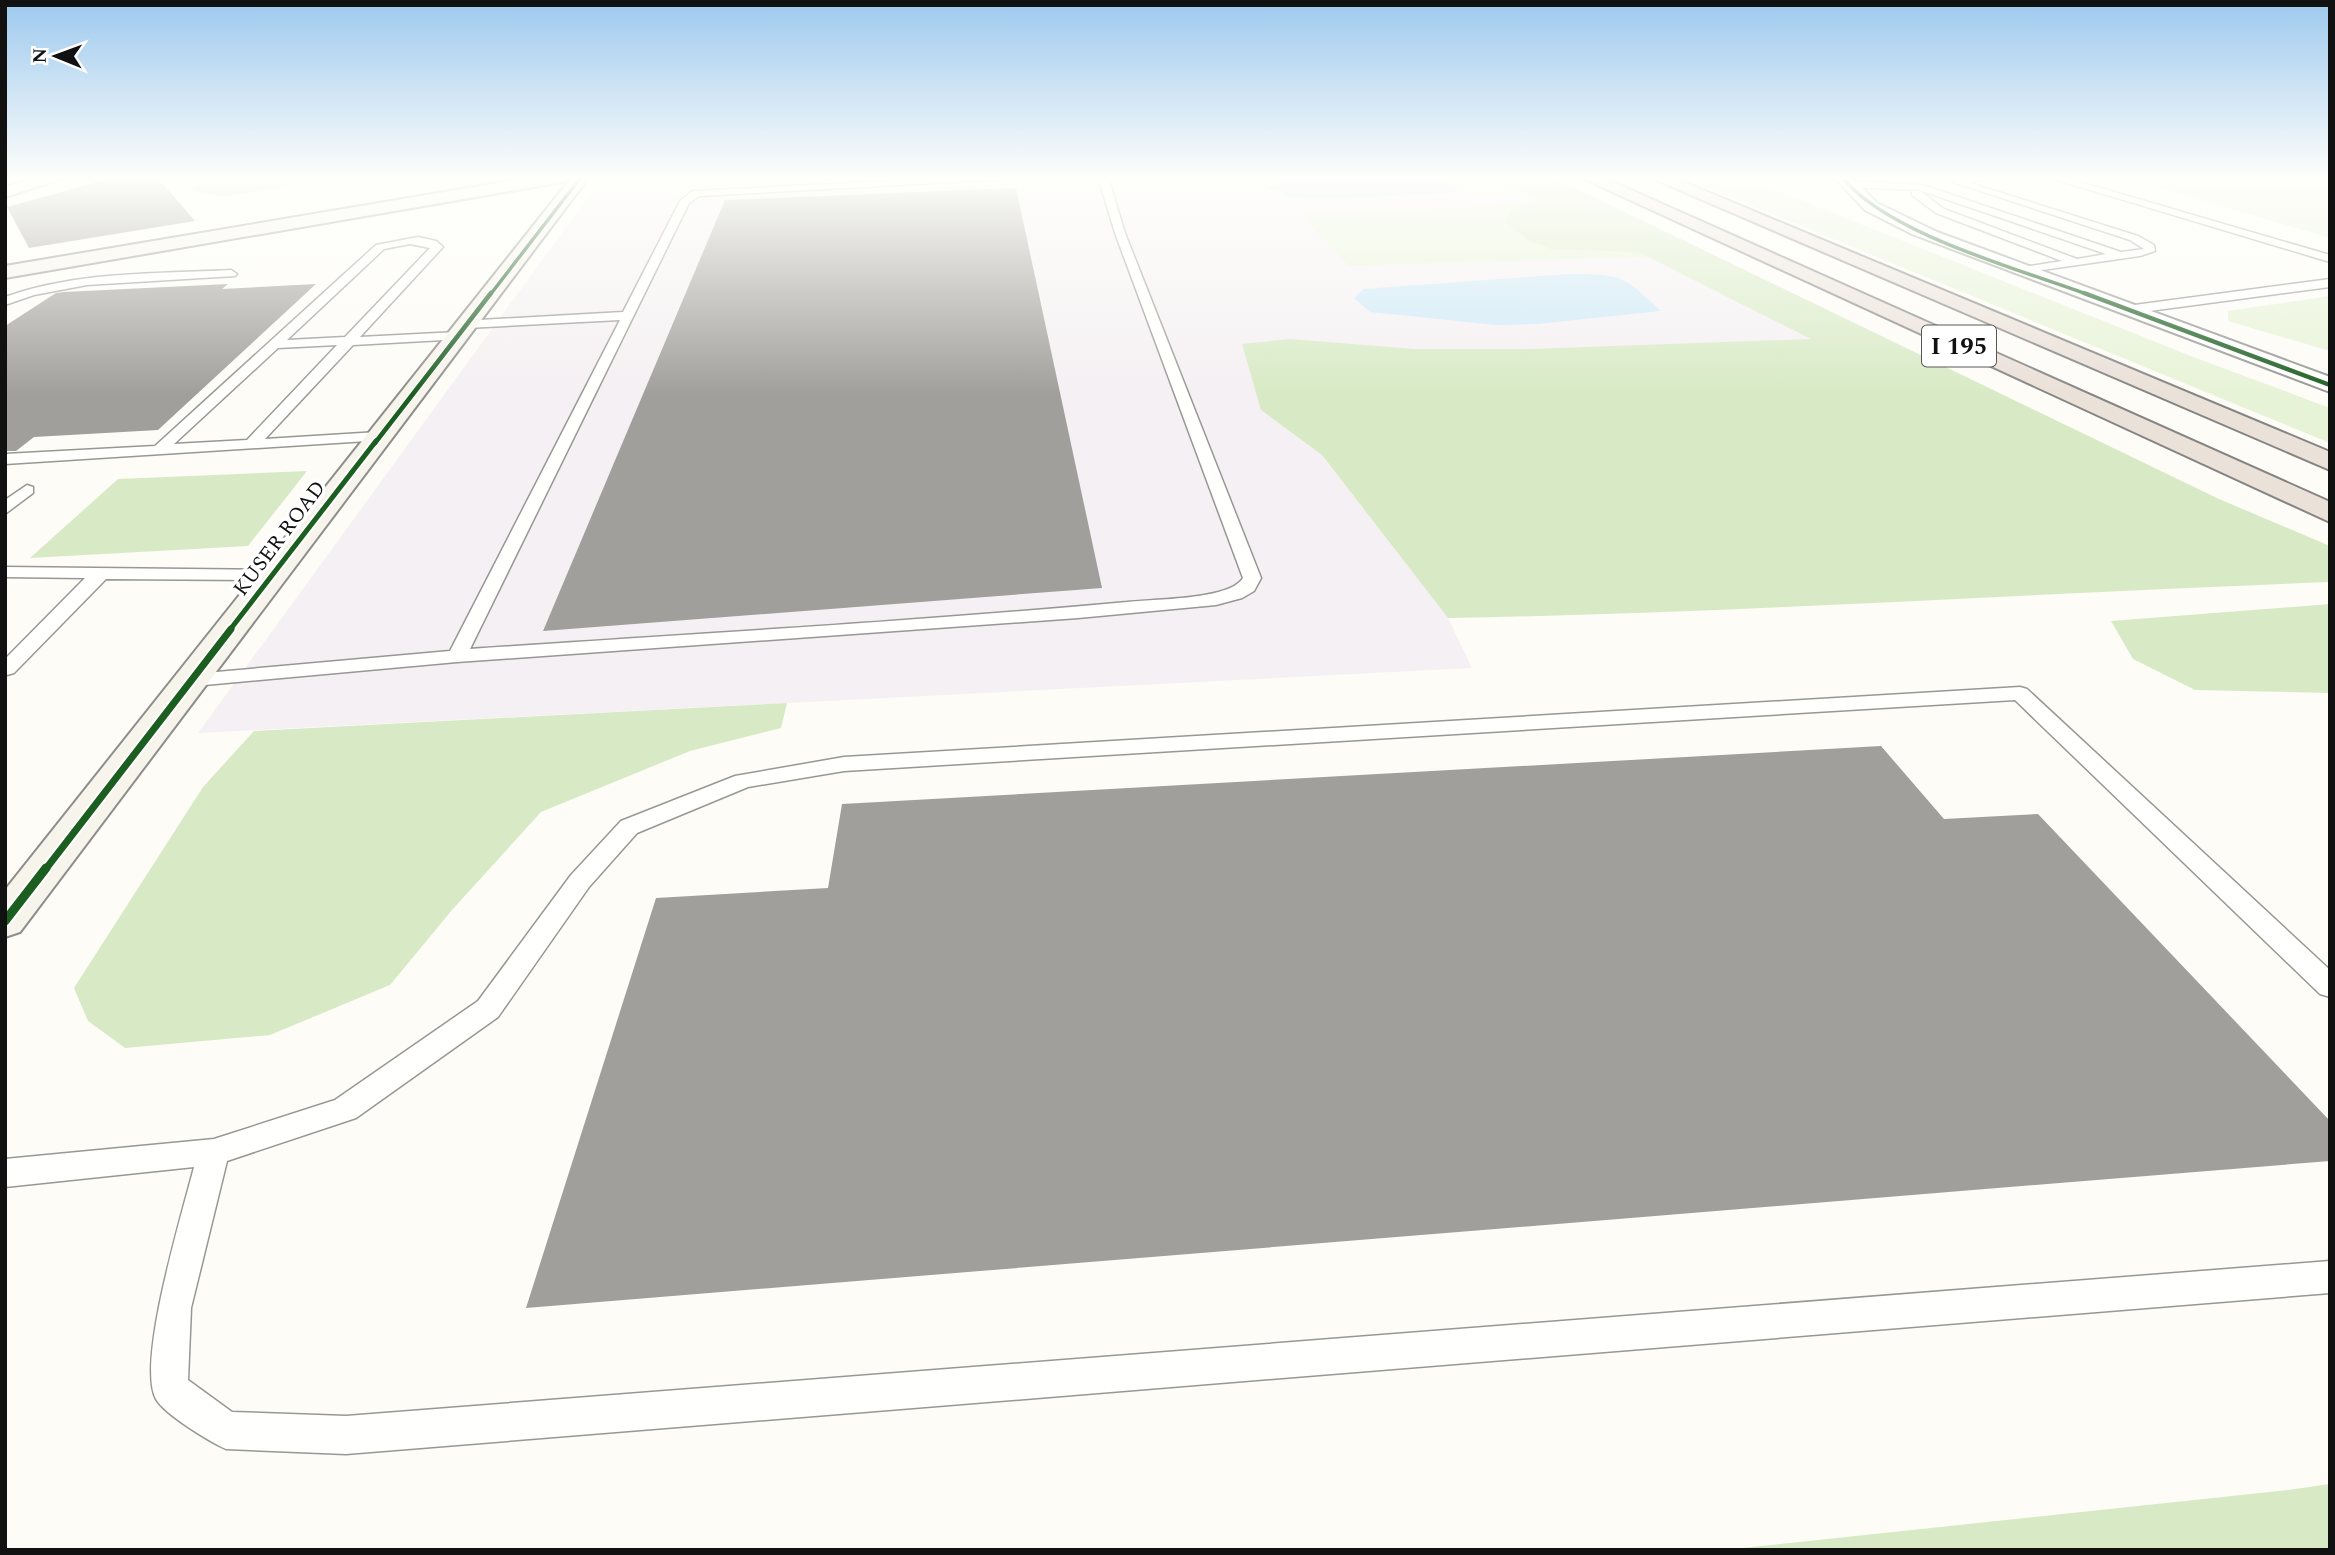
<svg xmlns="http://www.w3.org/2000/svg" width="2335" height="1555" viewBox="0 0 2335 1555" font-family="Spectral,serif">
  <rect width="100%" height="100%" fill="#fdfcf7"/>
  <path fill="#f5f0f3" d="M622,177h872l45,24 -70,6 -163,7 44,52 298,-9 165,83 -284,9h-114l-154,61 61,45 126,163 24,50 -1274,65 398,-547z"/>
  <g fill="#e7f3d7">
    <path d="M1682,177h61l445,178 142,53v35z"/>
    <path d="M2123,177h207v61z"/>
    <path d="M1539,201l109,56 -299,9 -38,-40 -6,-12 164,-7z"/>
    <path d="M2330,296v55l-102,-30v-10z"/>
  </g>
  <g fill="#d8eac5">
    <path d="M204,177h74l8,10 -62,10 -34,-7z"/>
    <path d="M1494,177h58l667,322 111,47v36c-294,11 -588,31 -882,36l-126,-163 -61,-45 -19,-66 48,-5 125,10h114l282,-10 -173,-87 -87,-3 -23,-9 -24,-18 8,-12 26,-10z"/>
    <path d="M307,471l-59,75 -218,12 88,-79z"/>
    <path d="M2330,604v89l-135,-3 -62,-31 -22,-38z"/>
    <path d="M787,703l-6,25 -91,23 -149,61 -89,98 -62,75 -120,50 -145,13 -37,-27 -14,-33 129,-201 51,-56z"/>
    <path d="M2330,1484v66h-606l564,-60z"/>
  </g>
  <g fill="#cde8f7">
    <path d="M1273,177h166l19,12 -2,3 -112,7 -56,-1 -7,-6 -16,-4 11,-4z"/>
    <path d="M1570,274c53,0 53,2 91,37l-124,13 -41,1 -126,-13 -16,-14 9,-9z"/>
  </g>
  <g fill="#a19f9c">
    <path d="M115,177h42l38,44 -166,27 -22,-41z"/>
    <path d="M1016,188l86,400 -559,43 182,-431z"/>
    <path d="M228,284l-6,5 94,-5 -158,146 -124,7 -18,14h-11v-125l51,-33 8,-1z"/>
    <path d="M1881,746l63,73 94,-5 292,307v40l-1804,147 130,-410 172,-10 14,-84z"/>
  </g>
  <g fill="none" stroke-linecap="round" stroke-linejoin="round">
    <g stroke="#979795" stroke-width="3">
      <g id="lane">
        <path d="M973,177h73l-347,19 -10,7 -219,446c219,-15 438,-27 657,-47 25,-3 103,-2 116,-24l-128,-345 -17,-56h10l17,56 136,345 -7,13 -12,7 -26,7 -138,13 -621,44 -263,24 -10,-6 10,-6 256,-23 170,-331 -153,8 -5,-1v-6l161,-9 57,-111 13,-10z"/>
        <path d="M1969,177h23l-22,6 168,53 16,9 1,6 -15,5 -119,17 -4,-1v-4l45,-7 -126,-48 -24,-18v-4h8l24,18 133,50 29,-5 -187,-64 -73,-3 -5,-3 5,-3 77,4 198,67 23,-3 -14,-9 -177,-58z"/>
        <path d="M2047,177h16l267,78v7z"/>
        <path d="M418,237l18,4 7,6 -83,90 97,-5 5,1v6l-109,6 -88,94 113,-7 5,2v6l-378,24v-10l150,-8 221,-201zM410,244l20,4 -85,89 -58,3 97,-91zM337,345l-90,95 -73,4 104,-96z"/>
        <path d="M231,270l6,4 -2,2 -148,9 -53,10 -29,10v-8c73,-26 150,-23 226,-27z"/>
        <path d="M2330,279v8l-203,27 -6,-4 6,-4z"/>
        <path d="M27,485l6,2v6l-28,21v-14z"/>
        <path d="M5,567l267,3 9,5 -9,5 -166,-1 -92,94 -7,2 -2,-16 80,-81 -80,-1z"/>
        <path d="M2020,687l7,2 303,281v27l-10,-3 -305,-294 -1171,71 -96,16 -111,46 -48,54 -91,130 -142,101 -129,43 -36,147 -3,72 44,32 114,4 1984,-155v32l-1984,161 -120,-5c-16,-7 -62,-35 -70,-50 -20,-36 27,-188 38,-232l-189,20v-28l209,-20 121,-39 143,-99 93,-126 50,-54 114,-45 109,-19z"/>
      </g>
    </g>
    <g stroke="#979795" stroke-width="4">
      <g id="street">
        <path d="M40,177h27l-62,20v-10z"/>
        <path d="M1834,177h17l26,26 60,29 393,145v15l-418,-158 -47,-24z"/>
      </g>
    </g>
    <g stroke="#8e8d8b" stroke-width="4">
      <g id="secondary">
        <path d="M533,177h38l-8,5 -558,96v-12z"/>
        <path d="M572,177h17l-569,755 -15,5v-47z"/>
      </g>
    </g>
    <g stroke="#858482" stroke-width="4">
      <g id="highway">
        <path d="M1580,177h22l728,325v20z"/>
        <path d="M1649,177h23l658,275v18z"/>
      </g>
    </g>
    <use href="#lane" fill="#fffffe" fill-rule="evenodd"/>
    <use href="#street" fill="#fffffe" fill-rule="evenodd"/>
    <use href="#secondary" fill="#f6f4eb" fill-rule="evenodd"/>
    <use href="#highway" fill="#eae1d8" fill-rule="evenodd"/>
    <g stroke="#fff" stroke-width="5">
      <g id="cycleway-far4">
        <path d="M1842,177c45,57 177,92 247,118"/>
        <path d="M490,295l91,-118"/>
      </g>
    </g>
    <g stroke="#fff" stroke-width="7">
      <g id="cycleway-far3">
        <path d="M2084,293l246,92"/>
        <path d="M375,443l116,-150"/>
      </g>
    </g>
    <g stroke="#fff" stroke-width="9">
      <path id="cycleway-far2" d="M229,631l147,-190"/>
    </g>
    <g stroke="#fff" stroke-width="11">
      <path id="cycleway-far1" d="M45,870l186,-241"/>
    </g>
    <g stroke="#fff" stroke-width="13">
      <path id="cycleway" d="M5,921l41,-53"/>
    </g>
    <use href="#cycleway-far4" stroke="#1b5e20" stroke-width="3.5"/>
    <use href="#cycleway-far3" stroke="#1b5e20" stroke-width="4.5"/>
    <use href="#cycleway-far2" stroke="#1b5e20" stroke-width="5"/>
    <use href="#cycleway-far1" stroke="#1b5e20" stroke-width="7"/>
    <use href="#cycleway" stroke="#1b5e20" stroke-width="9"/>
  </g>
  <linearGradient id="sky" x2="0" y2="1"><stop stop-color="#9dc9ee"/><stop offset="0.45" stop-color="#fefefb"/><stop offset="1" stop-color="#fefefb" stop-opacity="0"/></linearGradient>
  <rect width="2335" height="395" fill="url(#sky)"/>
  <g text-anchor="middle" stroke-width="7" stroke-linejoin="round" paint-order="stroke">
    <g font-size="21" fill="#111" stroke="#fff">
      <text transform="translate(279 538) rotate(-53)" y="7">KUSER ROAD</text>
    </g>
    <rect fill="#fff" stroke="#585858" stroke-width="2" x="1922" y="325.5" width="74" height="41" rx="5"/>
    <g font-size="24" font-weight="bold" fill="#111">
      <text x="1959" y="354">I 195</text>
    </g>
  </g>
  <rect width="2335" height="1555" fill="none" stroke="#111111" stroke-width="14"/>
  <g transform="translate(56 56) rotate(271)" stroke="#ffffff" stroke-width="5" paint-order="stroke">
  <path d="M0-5L12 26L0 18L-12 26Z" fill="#111111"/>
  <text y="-10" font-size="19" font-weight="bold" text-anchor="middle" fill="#111111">N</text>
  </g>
</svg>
